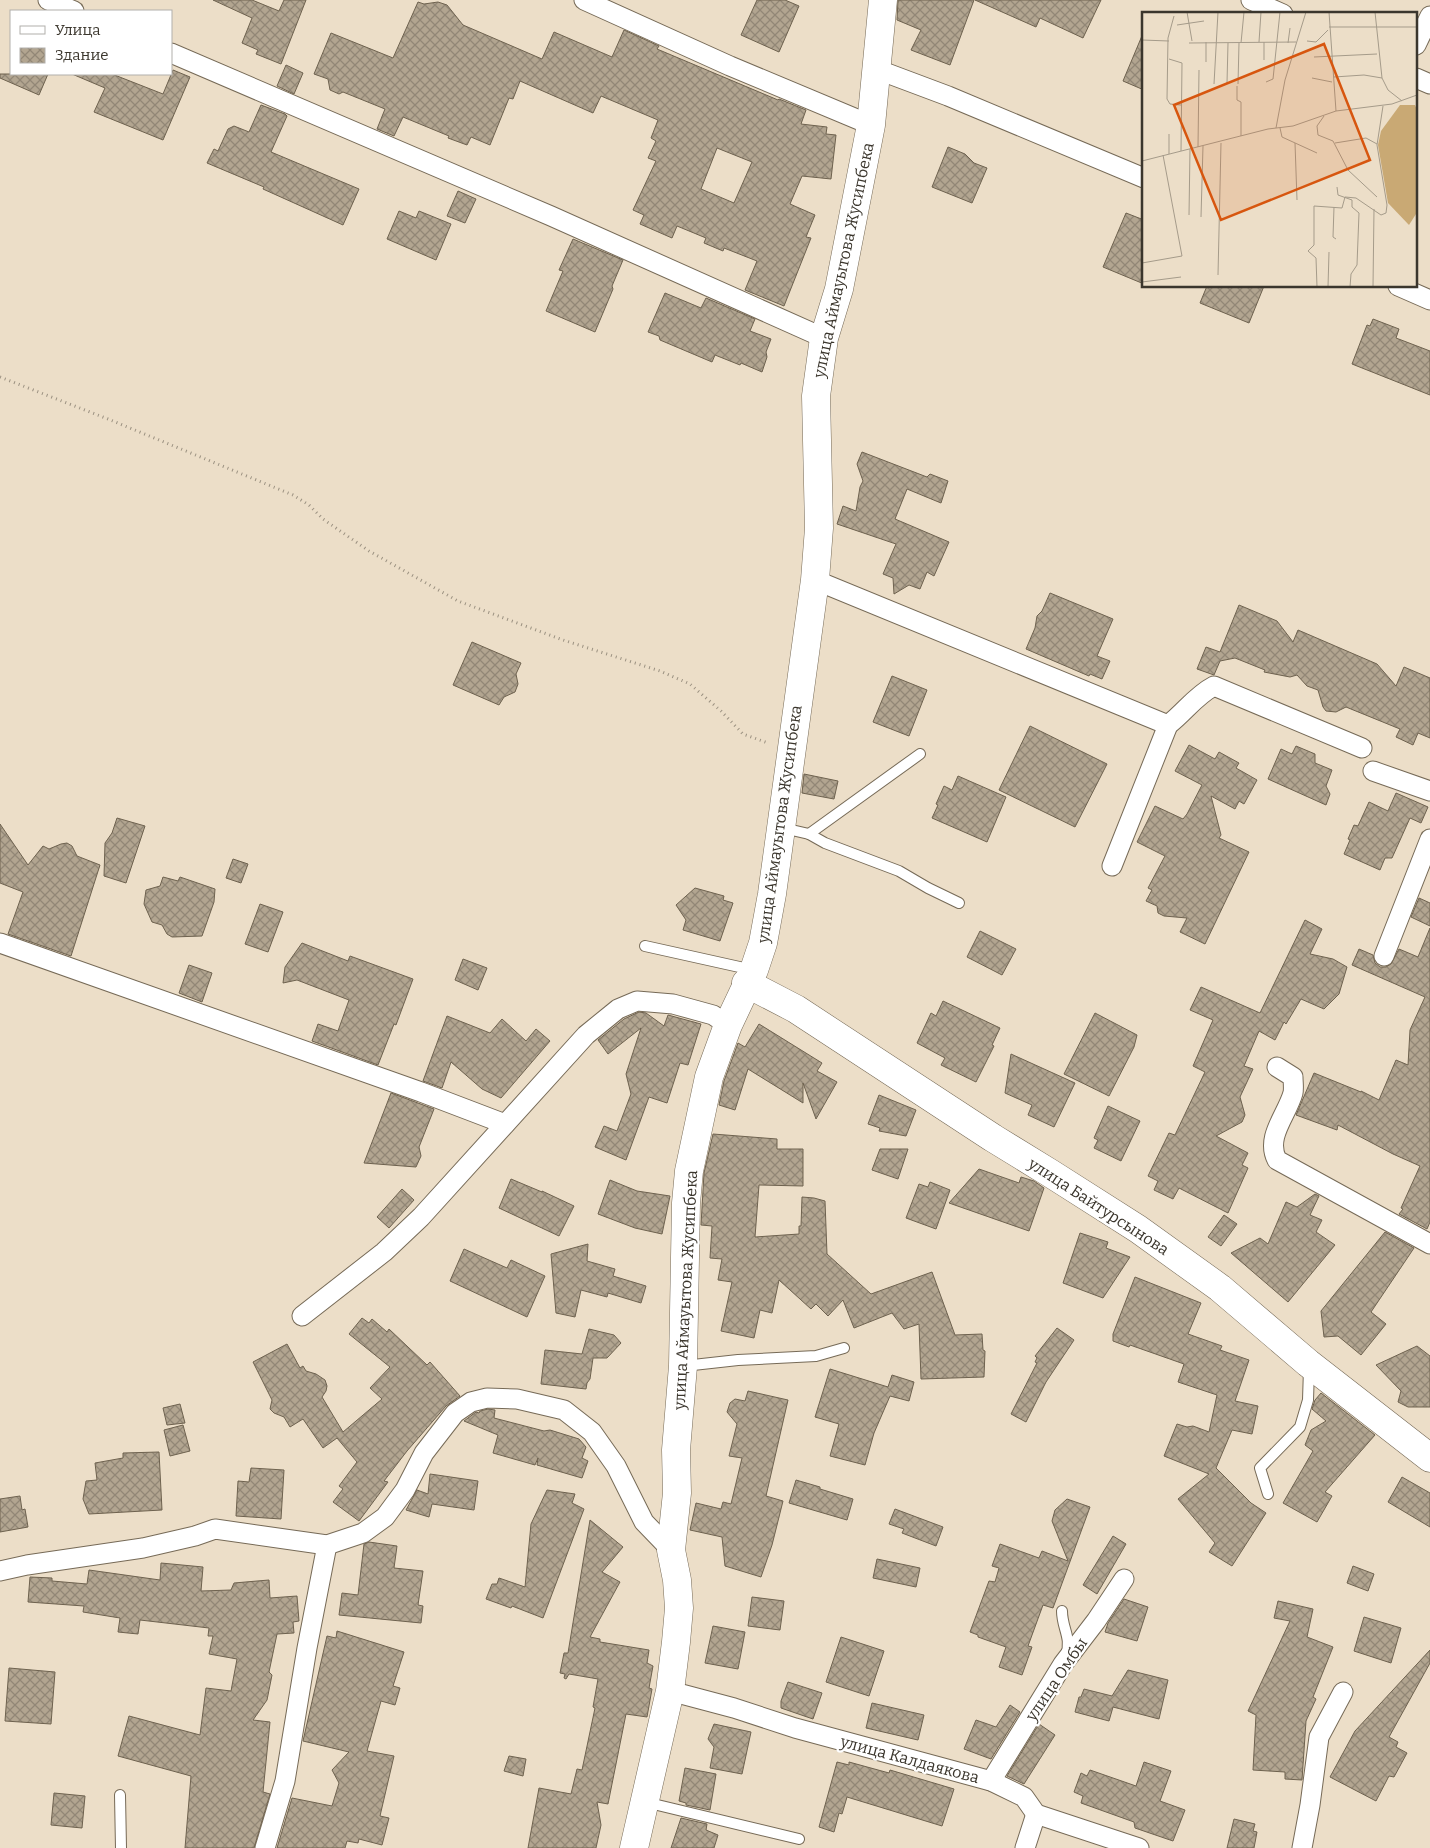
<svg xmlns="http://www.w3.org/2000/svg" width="1430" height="1848" viewBox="0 0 1430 1848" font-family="Bitter,serif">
  <defs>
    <pattern id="building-cross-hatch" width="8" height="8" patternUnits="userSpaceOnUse" patternTransform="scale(1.25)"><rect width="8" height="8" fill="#b2a590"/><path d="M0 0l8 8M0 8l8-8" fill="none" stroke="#928776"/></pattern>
  </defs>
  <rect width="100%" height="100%" fill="#ecdec8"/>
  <g fill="url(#building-cross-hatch)" stroke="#6e624f" fill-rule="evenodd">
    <path d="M213,0h39l27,11 5,-11h22l-25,64 -25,-10 2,-4 -16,-7 10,-25z"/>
    <path d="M757,0h28l14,6 -20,46 -38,-17z"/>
    <path d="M898,0h76l-24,65 -39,-15 10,-20 -24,-10z"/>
    <path d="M975,0h126l-18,38 -43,-20 -4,9z"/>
    <path d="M418,2l6,2 14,-2 9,3 16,20 79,34 12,-27 58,25 12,-27 35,16 -2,3 121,51 1,-1 27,11 -5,14 26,3 -1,7 10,1 -5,44 -29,-3 -12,28 25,11 -9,22 5,1 -27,68 -39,-16 12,-29 -33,-13 -1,3 -19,-8 2,-5 -29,-12 -5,12 -32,-14 4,-9 -11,-5 23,-49 -8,-3 8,-17 -5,-3 7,-18 -57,-24 -8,17 -73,-32 -7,18 -4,-1 -19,47 -19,-8 -4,8 -19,-7 1,-2 -46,-19 -9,19 -17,-7 8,-20 -42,-17 -4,2 -9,-4 -2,-11 -14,-5 17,-41 62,25zM717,148l35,14 -18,41 -33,-14z"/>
    <path d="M1144,31v59l-21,-9z"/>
    <path d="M286,65l17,8 -9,21 -17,-8z"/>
    <path d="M173,70l17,7 -27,63 -69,-28 11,-24 -33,-14h40l51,20z"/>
    <path d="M0,74h48l-9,21 -39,-17z"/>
    <path d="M261,105l24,9 2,2 -16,36 88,37 -16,36 -80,-36 1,-2 -57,-24 7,-14 4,2 10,-22 6,-3 15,6z"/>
    <path d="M948,147l17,7 9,9 13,5 -15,35 -40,-16z"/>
    <path d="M458,191l18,8 -11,24 -18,-7z"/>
    <path d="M399,211l17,7 3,-7 32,13 -15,36 -49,-21z"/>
    <path d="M1126,213l18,7v64l-41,-17z"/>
    <path d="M573,239l50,21 -11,26 1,3 -18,43 -49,-21 17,-40 -4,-1z"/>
    <path d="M1207,286h57l-15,37 -49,-20z"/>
    <path d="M665,293l36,15 5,-10 49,21 -5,12 21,8 -5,13 1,5 -5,15 -21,-9 -1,2 -25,-10 -3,7 -52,-22 -1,-4 -11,-4z"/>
    <path d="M1373,319l26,10 -3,9 34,13v44l-78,-31 15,-39 3,1z"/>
    <path d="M862,452l65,25 3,-3 18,7 -7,22 -34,-14 -12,30 54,23 -15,34 -7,-4 -7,17 -11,-4 -15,9 -1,-16 -10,-4 13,-30 -59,-20 6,-18 13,5 4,-24 3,-6 -6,-17z"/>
    <path d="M1050,593l63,26 -16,37 13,5 -8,18 -12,-5 -1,2 -63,-27 9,-21 2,-12 5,-5z"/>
    <path d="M1239,605l38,16 16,21 5,-12 79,34 19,22 8,-19 26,11v60l-12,-5 -5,12 -17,-8 4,-8 -54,-22 -10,5 -10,-1 -3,-4 -5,-17 -11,-4 -10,-11 -7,2 -26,-5 1,-2 -30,-12 -15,3 -6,14 -17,-6 9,-22 14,5z"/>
    <path d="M472,642l49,21 -5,11 2,10 -3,8 -11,5 -5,8 -46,-20z"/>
    <path d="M892,676l35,14 -18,46 -36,-14z"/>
    <path d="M1030,726l77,38 -32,63 -76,-37z"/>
    <path d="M1189,745l26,14 4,-7 20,11 -3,5 21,12 -13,24 -5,-3 -4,8 -24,-13 10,39 -2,3 30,14 -44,92 -25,-12 7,-14 -23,-2 -6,-3 -1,-7 -11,-5 6,-11 -4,-2 17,-32 -28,-14 18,-36 28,13 4,-5 15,-29 -27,-14z"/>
    <path d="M1296,746l19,8v9l17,7 -6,16 4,8 -4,11 -58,-26 13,-30 11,5z"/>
    <path d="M804,774l34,7 -4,18 -32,-6z"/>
    <path d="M958,776l48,21 -19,45 -55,-24 6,-13 -2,-1 8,-18 8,4z"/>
    <path d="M1396,793l32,14 -7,16 -11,-5 -18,40h-7l-5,12 -36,-16 6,-14 -2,-1 6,-14 4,1 11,-24 19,9z"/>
    <path d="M117,818l28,8 -19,57 -22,-7 1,-33 7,-10z"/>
    <path d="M0,824l28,41 15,-19 6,3 12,-5 6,-1 5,3 5,10 23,9 -29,91 -63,-22 15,-42 -23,-9z"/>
    <path d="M233,859l15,5 -7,19 -15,-5z"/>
    <path d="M163,877l15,4 2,-4 35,12 -1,13 -12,34 -30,1 -5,-3 -5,-9 -10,-3 -8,-18 2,-14 14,-4z"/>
    <path d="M695,888l29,8 -1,4 10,3 -13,38 -37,-11 3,-10 -10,-15z"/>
    <path d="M1419,898l11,5v23l-19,-9z"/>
    <path d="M260,904l23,8 -15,40 -23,-8z"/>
    <path d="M1305,920l17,9 -12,25 23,5 14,8 -8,27 -15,15 -23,-10 -15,25 -2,-2 -9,18 -16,-9 -15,35 9,3 -13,28 5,18 -3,7 -26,14 32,17 -6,12 6,3 -20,45 -49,-25 -6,11 -19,-9 4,-9 -10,-5 21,-43 6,2 30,-63 -12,-6 20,-46 -23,-10 11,-23 59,26z"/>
    <path d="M1430,928v294l-3,7 -28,-15 4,-5 -2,-1 19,-42 -27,-12 -55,-29 -1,5 -41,-15 18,-42 47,19v-1l18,9 17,-40 12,5 2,-35 15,-33 -73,-32 7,-16 14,6 2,8 5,4h6l5,-3 8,-15 19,8z"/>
    <path d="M980,931l36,18 -14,26 -35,-18z"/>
    <path d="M302,943l46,18 2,-5 63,23 -17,46 -2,-1 -16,41 -66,-24 6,-17 20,7 11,-31 -52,-20 -14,3 2,-16z"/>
    <path d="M463,959l24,9 -9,22 -23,-10z"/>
    <path d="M189,965l23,8 -10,29 -23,-9z"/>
    <path d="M943,1001l57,27 -8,17 2,1 -18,36 -35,-17 4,-7 -28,-15 14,-30 5,3z"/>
    <path d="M639,1012l7,1 18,13 4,-11 33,9 -13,41 -8,-2 -13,40 -18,-6 -23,63 -31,-13 9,-21 13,5 14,-37 -5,-20 15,-46 -33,26 -10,-14 26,-21z"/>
    <path d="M1095,1013l42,22 -3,12 -25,49 -45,-22z"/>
    <path d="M447,1016l43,17 12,-14 24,22 10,-12 14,12 -49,57 -19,-9 -31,-27 -9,26 -19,-7z"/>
    <path d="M759,1024l63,39 -5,8 20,11 -21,37 -13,-36v20l-55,-34 -13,41 -16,-5 5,-24 14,-38 7,4z"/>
    <path d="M1011,1054l64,29 -21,44 -26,-12 4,-10 -27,-12z"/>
    <path d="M391,1093l43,16 -15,38 2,9 -5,11 -52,-4z"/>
    <path d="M879,1095l37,15 -10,26 -27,-5 1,-3 -12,-4z"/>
    <path d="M1108,1106l32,15 -19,40 -27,-13 4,-8 -4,-2z"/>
    <path d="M713,1134l64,5v10h26v37l-44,-1 -4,52 44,-3v-8h2l1,-29 12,1 11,3 2,53 44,40 61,-22 23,63 27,-1 1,16 2,1 -1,26 -63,2 -2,-55 -15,5 -12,-16 -38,15 -11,-28 -15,16 -12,-12 -5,5 -32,-29 -7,33 -12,-3 -6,28 -33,-7 11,-49 -14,-2 4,-21 -12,-1 2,-32 -11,-1 3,-52z"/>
    <path d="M880,1149h28l-10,30 -26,-9z"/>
    <path d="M979,1169l40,14 2,-6 13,4 10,7 -15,43 -80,-28z"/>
    <path d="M511,1179l31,13v-1l32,15 -15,30 -60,-28z"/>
    <path d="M610,1180l27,11 33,5 -8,38 -27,-6 -37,-14z"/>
    <path d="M930,1182l20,8 -14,39 -30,-11 13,-34 9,3z"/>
    <path d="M402,1189l12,11 -25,28 -12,-11z"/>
    <path d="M1315,1194l4,2 -9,19 12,5 -6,12 19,13 -47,57 -57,-49 29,-15 8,6 18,-42 11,5z"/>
    <path d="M1224,1215l13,9 -16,22 -13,-9z"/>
    <path d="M1385,1232l29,16 -43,64 15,12 -25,31 -23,-19 -14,1 -3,-26z"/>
    <path d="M1080,1233l28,9 -2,6 24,9 -27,41 -40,-15z"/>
    <path d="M588,1244l-1,17 28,8 -2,7 33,10 -5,17 -33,-10 -1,4 -26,-7 -6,27 -19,-4 -5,-59z"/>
    <path d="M464,1249l43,19 4,-8 34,16 -18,41 -77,-36z"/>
    <path d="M1135,1277l66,26 -13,31 34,12 -2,4 29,10 -14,41 23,5 -6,28 -20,-4 -16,38 35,35 15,10 -34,53 -23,-14 6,-9 -37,-44 31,-25 -45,-18 13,-32 10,3 6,-1 16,6 8,-37 -39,-13 6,-18 -54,-19 -1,2 -16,-6v-7z"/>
    <path d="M362,1318l7,5 3,-4 15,13 2,-3 38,36 3,-3 30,34 -14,10 -39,45 -23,30 4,1 -29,39 -26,-19 10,-13 -4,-3 18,-24 -20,-24 -14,10 -20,-29 -13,8 -6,-10 -10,-4 -4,-4 2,-9 -19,-38 34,-18 13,24 3,-2 3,5 10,3 9,6 2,6 -1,5 -4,6 21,35 39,-33 -12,-11 20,-21 -41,-33z"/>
    <path d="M1057,1328l17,12 -28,42 -20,40 -15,-8 26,-51 -2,-1 2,-4 -2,-2z"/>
    <path d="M589,1329l25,6 7,8 -14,15h-14l-3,21 -3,4 -1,6 -45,-5 4,-34 37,4z"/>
    <path d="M1417,1346l13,10v51h-22l-10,-5 3,-11 -25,-26z"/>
    <path d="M830,1369l58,18 4,-12 22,7 -5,19 -19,-5 -16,37 -9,32 -35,-9 9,-32 -24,-7z"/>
    <path d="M748,1391l40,9 -22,96 17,5 -11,44 -11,32 -36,-11 -3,-29 -32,-7 6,-27 25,6 2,-7 8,2 11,-46 -13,-2 8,-32 -10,-12 3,-9 5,-4 10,2z"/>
    <path d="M1321,1393l54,42 -50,57 7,4 -15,26 -34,-19 30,-52 -8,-6 6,-15 15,-9 -14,-12 3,-9z"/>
    <path d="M180,1404l5,19 -18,2 -4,-17z"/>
    <path d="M488,1409l7,1 -1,8 50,13 6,-1 29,9 7,8 -4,11 6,3 -6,17 -45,-13 1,-7 -3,7 -42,-12 5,-18 -34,-14 12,-9 3,1 1,-2z"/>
    <path d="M183,1425l7,26 -20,5 -6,-26z"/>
    <path d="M159,1452l3,58 -73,4 -6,-15 3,-18 11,-1 -2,-17 28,-5v-5z"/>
    <path d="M251,1468l33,2 -3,49 -45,-3 2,-35 11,1z"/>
    <path d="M430,1474l48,7 -4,29 -42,-6 -3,13 -23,-7 11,-20 11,4z"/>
    <path d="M1402,1477l28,16v34l-42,-25z"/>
    <path d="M796,1480l24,7v2l33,10 -6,21 -58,-17z"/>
    <path d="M547,1490l28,4 -3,9 12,6 -41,109 -31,-12 -1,2 -25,-9 6,-15h5l2,-6 26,9 6,-63z"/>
    <path d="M20,1496l2,14 3,-1 3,18 -28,5v-33z"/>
    <path d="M1067,1499l23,8 -37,101 -10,-3 -15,41 4,1 -10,28 -23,-8 7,-20 -28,-10v-2l-8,-3 19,-51 6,1 4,-14 -7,-2 8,-22 39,14 3,-7 26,10 -16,-40 3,-11z"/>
    <path d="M895,1509l48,18 -7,19 -34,-13 2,-4 -15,-5z"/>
    <path d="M590,1520l33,27 -21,25 18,10 -30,55 10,2v3l49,8 -2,13 6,3 -4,22 3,1 -5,28 -21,-3 -18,90 -11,-2 4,23 -5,23h-68l11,-60 32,6 6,-25 5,1 13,-62 -2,-1 5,-28 -29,-5 -3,5 -2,-1 1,-4 -5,-1 4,-20h4z"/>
    <path d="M1113,1536l13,8 -29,50 -14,-9z"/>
    <path d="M369,1542l28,4 -3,22 29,3 -5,34 5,1 -2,17 -82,-8 3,-22 16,2 6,-51z"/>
    <path d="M877,1559l43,9 -4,19 -43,-9z"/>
    <path d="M161,1563l42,4 -2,24 30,-1 3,-7 35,-3 1,18 27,-2 2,25 -6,1 1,11 -17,1 -8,38 3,3 -5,25 -14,20 17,2 -7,70 7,2 -16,54h-69l6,-72 -73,-20 11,-40 71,19 6,-47 25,3 6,-32 -28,-5 4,-18h-5l1,-8 -69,-8 -2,14 -20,-2 2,-14 -37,-6 1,-6 -56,-4 2,-25 22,1v3l35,3 2,-14 71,10z"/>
    <path d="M1353,1566l21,8 -6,17 -21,-8z"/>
    <path d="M752,1597l32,4 -4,29 -32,-4z"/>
    <path d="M1124,1599l24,8 -11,34 -32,-9 3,-9z"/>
    <path d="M1278,1601l35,8 -6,28 26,10 -20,50 3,2 -10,22 -4,59 -17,-1v-7l-32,-2 3,-55 -8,-4 42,-90 -16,-3z"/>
    <path d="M1364,1617l37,11 -10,35 -37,-12z"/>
    <path d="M713,1626l32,6 -7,37 -33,-6z"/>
    <path d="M337,1631l67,21 -11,34 7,2 -5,17 -14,-4 -14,50 27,5 -14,60 9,2 -7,27 -23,-6 -1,4 -11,-2 -2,7h-68l15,-50 40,8 7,-23 -7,-13 17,-18 -46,-11 24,-105 9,2z"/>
    <path d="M841,1637l43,14 -15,45 -43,-14z"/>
    <path d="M1430,1650v13l-41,74 9,5 -2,5 11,6 -13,24 -5,-1 -13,25 -46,-24 25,-46z"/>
    <path d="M9,1668l46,4 -4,52 -46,-3z"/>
    <path d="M1128,1670l40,10 -9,39 -46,-12 -4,14 -34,-9 4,-15h2l3,-8 28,7z"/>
    <path d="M788,1682l34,11 -9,26 -32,-11v-7z"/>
    <path d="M872,1703l52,12 -6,25 -52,-12z"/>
    <path d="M1010,1705l10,7 -29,47 -27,-10 12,-29 20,7z"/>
    <path d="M714,1724l37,8 -9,42 -32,-6 4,-21 -6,-8z"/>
    <path d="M1039,1724l16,11 -31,49 -17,-8z"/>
    <path d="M509,1756l17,3 -3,17 -19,-5z"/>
    <path d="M837,1762l12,3v-3l40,11 1,-3 64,19 -12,37 -95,-29 -5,17 -3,-1 -5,19 -15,-5z"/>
    <path d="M1144,1762l27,9 -11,30 25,9 -12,31 -38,-13 -1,-6 -53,-19 2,-7 -9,-4 7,-19 6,3 3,-6 46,16z"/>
    <path d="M685,1768l31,6 -6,36 -24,-5v-2l-7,-2z"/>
    <path d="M54,1793l31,3 -3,32 -31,-3z"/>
    <path d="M681,1818l26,6 -1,6 12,5 -4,13h-43z"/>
    <path d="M1234,1819l21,5 -2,7 4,1 -3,16h-27z"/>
  </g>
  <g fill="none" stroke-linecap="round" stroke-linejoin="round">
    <g stroke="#766a57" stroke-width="12">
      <g id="lane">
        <path d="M783,828l26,6 16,9 74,28 29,17 31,15"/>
        <path d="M809,834l111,-80"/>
        <path d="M645,946l108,24"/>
        <path d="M684,1366l54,-6 78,-4 28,-8"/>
        <path d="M1268,1494l-8,-26 40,-41 8,-27 1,-31"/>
        <path d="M1062,1611c0,18 10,26 4,45"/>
        <path d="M120,1795l1,53"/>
        <path d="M645,1802l154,37"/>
      </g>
    </g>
    <g stroke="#766a57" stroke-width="21">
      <g id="street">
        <path d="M48,0l26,11"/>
        <path d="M584,0l146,66 141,59"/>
        <path d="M1251,0l32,14"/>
        <path d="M1416,45l14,-29"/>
        <path d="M171,53l380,163 273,122"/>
        <path d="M876,69l72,27 196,82"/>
        <path d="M1416,78l14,6"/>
        <path d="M1398,286l32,14"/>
        <path d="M815,580l353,145c17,-13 27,-29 46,-39l148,62"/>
        <path d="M1373,771l57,20"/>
        <path d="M1112,866l56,-141"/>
        <path d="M0,943l421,149 84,32"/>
        <path d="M1384,956l46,-117"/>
        <path d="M1277,1067l16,10c0,5 1,11 0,16 -6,22 -28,44 -16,67l153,84"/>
        <path d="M302,1316l82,-64 37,-35 165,-182 32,-26 19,-8 36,3 40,11 15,10"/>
        <path d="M0,1571l27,-6 116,-17 52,-12 20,-7 112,16 36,-12 22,-16 20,-27 19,-37 31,-40 16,-11 16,-4 30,1 47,11 28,22 24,34 28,56 27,28"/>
        <path d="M670,1691l64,17 61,20 196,53 33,16 12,17 103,34"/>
        <path d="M991,1781l72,-117 33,-43 28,-42"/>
        <path d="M265,1848l20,-67 22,-133 20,-103"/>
        <path d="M1025,1848l11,-34"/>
        <path d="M1302,1848l8,-43 9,-68 24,-45"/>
      </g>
    </g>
    <g stroke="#766a57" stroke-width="29">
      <g id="secondary">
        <path d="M746,983l50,26 197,129 57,35 88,56 82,59 88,75 122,95"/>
        <path d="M634,1848l36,-157 6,-49 3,-34 -2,-28 -6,-30 6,-57 -1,-43 7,-84 3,-163 3,-32 20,-94 19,-52 26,-55 9,-27 9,-49 43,-314 4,-52 -3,-132 8,-58 15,-49 32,-164 12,-125"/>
      </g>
    </g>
    <path stroke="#9b9181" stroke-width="3" stroke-dasharray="1 4" stroke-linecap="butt" d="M0,377l108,42 185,76 16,10 14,14 46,32 89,50 105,39 97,31 30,13 31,27 22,23 25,9"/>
    <use href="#lane" stroke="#fff" stroke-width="10"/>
    <use href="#street" stroke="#fff" stroke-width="19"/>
    <use href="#secondary" stroke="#fff" stroke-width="28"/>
  </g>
  <g text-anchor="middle" stroke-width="4.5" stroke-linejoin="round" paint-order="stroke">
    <g font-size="16" fill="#3b362d" stroke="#fff">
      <text transform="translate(843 260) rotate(-78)" y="6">улица Аймауытова Жусипбека</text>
      <text transform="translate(779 824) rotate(-82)" y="6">улица Аймауытова Жусипбека</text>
      <text transform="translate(1099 1206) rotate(33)" y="6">улица Байтурсынова</text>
      <text transform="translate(685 1290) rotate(-87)" y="6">улица Аймауытова Жусипбека</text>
      <text transform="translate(1056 1679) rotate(-56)" y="6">улица Омбы</text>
      <text transform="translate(910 1759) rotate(15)" y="6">улица Калдаякова</text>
    </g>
  </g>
  <g transform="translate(1142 12)">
    <rect width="275" height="275" fill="#ecdec8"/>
    <path d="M258,93h15l2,5 -1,104 -7,11 -21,-22 -10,-58 3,-14z" fill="#c9a974"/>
    <path fill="none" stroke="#a59b8a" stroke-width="1" d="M45,0l5,29M187,0l7,99M233,0l7,66 6,12 14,11M32,4l-6,22 -1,61 3,5 11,1M35,13l27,-4M187,15h88M0,28l27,1M165,29l9,1 12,-12M117,30l2,-30M47,31l107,-1M99,31l3,-31M146,31l2,-15M172,45l63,-3M27,47l13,4 -1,88M122,48v-18M64,50v-20M192,65l30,-2 18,3M170,66l20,4M124,70l7,-3 7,-67M85,71l1,-40M72,72l4,-72M96,72l1,-41M95,74v14l4,2v34M182,104l-7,10 1,9 15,6 15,29 29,27M134,116l9,-48 21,-68M138,116l2,9 35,16M153,131l2,57M193,131l31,-5 11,6M56,135l1,-77M27,142v-20M0,149l126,-32 25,-3 43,-15 56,-7 25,-9M195,175l1,8 14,5v7l7,6 -2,52 -6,9 -1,13M203,185l11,1 25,17 5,-2 1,-8 -10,-60 6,-39M192,195l-1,30 3,2M47,203l1,-66M59,205l2,-71M0,251l40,-7 -19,-101M76,263l3,-132M0,270l39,-5M175,275l-1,-29 -8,-7 6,-6v-39l28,2 3,-11M186,275l1,-35M231,275l1,-78"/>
    <path fill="#d7560f" fill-opacity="0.15" stroke="#d7560f" stroke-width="2.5" d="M182,32l46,116 -149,60 -47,-115z"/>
    <rect width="275" height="275" fill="none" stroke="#3b362d" stroke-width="2.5"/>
  </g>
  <rect x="10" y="10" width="162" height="65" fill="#ffffff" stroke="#b1afab"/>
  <rect x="20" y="26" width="25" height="8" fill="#ffffff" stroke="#b1afab"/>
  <text x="55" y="35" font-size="15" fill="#3b362d">Улица</text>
  <rect x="20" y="48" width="25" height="15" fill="url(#building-cross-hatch)" stroke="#b1afab"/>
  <text x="55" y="60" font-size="15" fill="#3b362d">Здание</text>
</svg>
